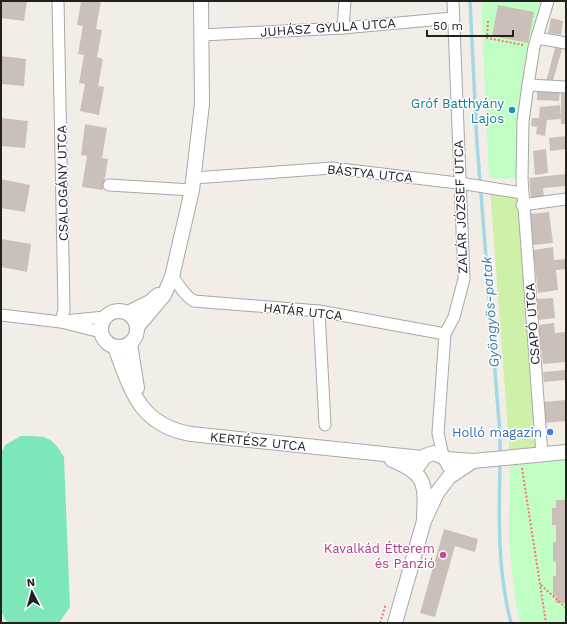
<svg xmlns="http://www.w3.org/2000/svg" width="567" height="624" viewBox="0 0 567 624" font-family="'Work Sans',sans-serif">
  <rect width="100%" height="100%" fill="#f2eee7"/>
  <path fill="#cff0a9" d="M490,189l32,10 20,256 -32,2z"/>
  <g fill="#c1fec3">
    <path d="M481,1h62l-8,32 -13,146 -33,-1z"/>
    <path d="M566,452v171h-46l-5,-26 -6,-57 1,-83z"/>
  </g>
  <path fill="#7ee7b9" d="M21,436c25,0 30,-1 43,21l6,150 -11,16h-49l-4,-2 -5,-10v-157l4,-9z"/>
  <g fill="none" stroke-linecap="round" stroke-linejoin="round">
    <g stroke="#a4d8e3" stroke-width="3.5">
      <path d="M470,1l7,143 23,290v21"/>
      <path d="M500,461c-1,55 -3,109 11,162"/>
    </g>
  </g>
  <g fill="#cbc0b9">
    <path d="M1,1h26l-3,20 -23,-3z"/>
    <path d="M81,1h20l-5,28 6,1 -5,27 6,2 -5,27 6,1 -5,28 -19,-4 5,-27 -6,-1 5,-28 -6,-1 5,-28 -6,-1z"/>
    <path d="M498,5l36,7 -6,31 -36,-7z"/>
    <path d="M551,18l12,3 -2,14 -13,-2z"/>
    <path d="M556,44l7,2 -11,38 -6,-2z"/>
    <path d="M1,56l25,3 -2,27 -23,-2z"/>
    <path d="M537,89l23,1 -1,11 -22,-1z"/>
    <rect x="561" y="90" width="5" height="34"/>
    <path d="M560,105l1,14 -14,1 -2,16 -9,-2 1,-7 -6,-1 1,-8h7l1,-11z"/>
    <path d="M1,118l27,3 -3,27 -24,-2z"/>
    <path d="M85,124l22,4 -5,30 6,1 -5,31 -21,-3 5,-31 -6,-1z"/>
    <path d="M566,136v13l-16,2 -1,-13z"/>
    <path d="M546,149l2,24 -13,2 -2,-24z"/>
    <path d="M566,174v12l-23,2 1,9 -13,1 -2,-20z"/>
    <path d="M1,179l29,6 -5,27 -24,-4z"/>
    <path d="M549,212l4,31 -20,2 -3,-31z"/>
    <path d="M1,239l30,5 -4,28 -26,-5z"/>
    <path d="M553,247l1,13 12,-1v10l-10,1 2,20 -20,3 -5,-43z"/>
    <path d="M553,298l2,20 -16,2 -2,-21z"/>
    <path d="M554,323l1,10 11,-1v30l-23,2 -5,-39z"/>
    <path d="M566,370v10l-22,2 -1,-10z"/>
    <path d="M566,400v21l-21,2 -2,-21z"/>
    <path d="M556,500h10v103h-10v-7h-3v-20h3v-15l-3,1v-20h3v-17h-4v-17h4z"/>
    <path d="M444,529l34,10 -3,13 -20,-6 -20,71 -15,-4z"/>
  </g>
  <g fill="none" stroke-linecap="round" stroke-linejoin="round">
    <g stroke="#a8a8a8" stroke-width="13">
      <g id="minor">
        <path d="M58,1l6,308 -3,13"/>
        <path d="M343,28l2,-27"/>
        <path d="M202,35l141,-7 110,-10"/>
        <path d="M537,38l29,5"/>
        <path d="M528,85l38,2"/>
        <path d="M194,178l138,-10 134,16 56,9"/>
        <path d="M109,185l83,5"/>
        <path d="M522,205l44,-6"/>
        <path d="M172,277c8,8 12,19 22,24l125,10 126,23"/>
        <path d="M319,311l6,114"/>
        <path d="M1,315l60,7 40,10"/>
        <path d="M64,321l41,-4"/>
        <path d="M542,455l-20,-276 1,-58 5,-36 6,-38 14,-46"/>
        <path d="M443,456l-5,-23 7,-99 9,-17 10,-38 -11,-278"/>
      </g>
    </g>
    <g stroke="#a8a8a8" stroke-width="16">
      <g id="tertiary">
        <circle cx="119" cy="329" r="18"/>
        <path d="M128,313l22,-11 8,-7"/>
        <path d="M137,327l27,-32 8,-18 20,-87 10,-86 -1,-103"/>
        <path d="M130,344l7,44"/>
        <path d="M115,347c16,43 24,78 76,87l231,24"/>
        <path d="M446,459l27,2 93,-9"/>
        <path d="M392,460c33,13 34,23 32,57"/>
        <path d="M418,466l7,-10 9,-3 11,5 5,9"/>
        <path d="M395,623l29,-102 13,-28 12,-16 24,-16"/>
      </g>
    </g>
    <g stroke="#ff726b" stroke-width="2" stroke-dasharray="2 2" stroke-linecap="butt">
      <path d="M488,21l-1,17 36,7"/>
      <path d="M522,468l24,155"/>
      <path d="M541,585l25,23"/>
      <path d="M380,623l6,-19"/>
    </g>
    <use href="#minor" stroke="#fff" stroke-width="11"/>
    <use href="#tertiary" stroke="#fff" stroke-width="14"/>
  </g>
  <circle fill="#0f9aa8" stroke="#fff" stroke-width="1.5" cx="512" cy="110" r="4"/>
  <circle fill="#3f7fe0" stroke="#fff" stroke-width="1.5" cx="550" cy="432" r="4"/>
  <circle fill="#d1479c" stroke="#fff" stroke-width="1.5" cx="443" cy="555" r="4"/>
  <g text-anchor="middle" stroke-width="3" stroke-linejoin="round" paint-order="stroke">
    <g font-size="13" fill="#212121" stroke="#fff">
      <text transform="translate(328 27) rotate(-4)" y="5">JUHÁSZ GYULA UTCA</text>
      <text transform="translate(370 173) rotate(6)" y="5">BÁSTYA UTCA</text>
      <text transform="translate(62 183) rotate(-91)" y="5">CSALOGÁNY UTCA</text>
      <text transform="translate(460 207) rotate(-92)" y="5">ZALÁR JÓZSEF UTCA</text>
      <text transform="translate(303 311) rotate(6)" y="5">HATÁR UTCA</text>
      <text transform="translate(532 324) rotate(-94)" y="5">CSAPÓ UTCA</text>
      <text transform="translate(258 441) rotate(6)" y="5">KERTÉSZ UTCA</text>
    </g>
    <g font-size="13" fill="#0d838f" stroke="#fff" text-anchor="end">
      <text x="504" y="108">Gróf Batthyány<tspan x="504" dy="15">Lajos</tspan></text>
    </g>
    <g font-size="13" fill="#366cbe" stroke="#fff" text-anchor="end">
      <text x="542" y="437">Holló magazin</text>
    </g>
    <g font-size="13" fill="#b23c85" stroke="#fff" text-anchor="end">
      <text x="435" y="553">Kavalkád Étterem<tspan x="435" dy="15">és Panzió</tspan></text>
    </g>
    <g font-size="14" font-style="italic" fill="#3e79aa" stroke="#fff">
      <text transform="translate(490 312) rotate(-94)" y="5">Gyöngyös-patak</text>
    </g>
  </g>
  <rect width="567" height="624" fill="none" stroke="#212121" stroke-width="4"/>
  <g transform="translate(32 592) rotate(354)" stroke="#ffffff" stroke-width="3" paint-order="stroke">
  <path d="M0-3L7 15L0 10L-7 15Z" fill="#212121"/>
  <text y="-6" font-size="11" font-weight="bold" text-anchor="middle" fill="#212121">N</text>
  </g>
  <path d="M427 30v6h86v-6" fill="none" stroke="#212121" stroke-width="2"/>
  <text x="433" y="30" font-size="12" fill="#212121" stroke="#ffffff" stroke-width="3" paint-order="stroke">50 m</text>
</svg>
